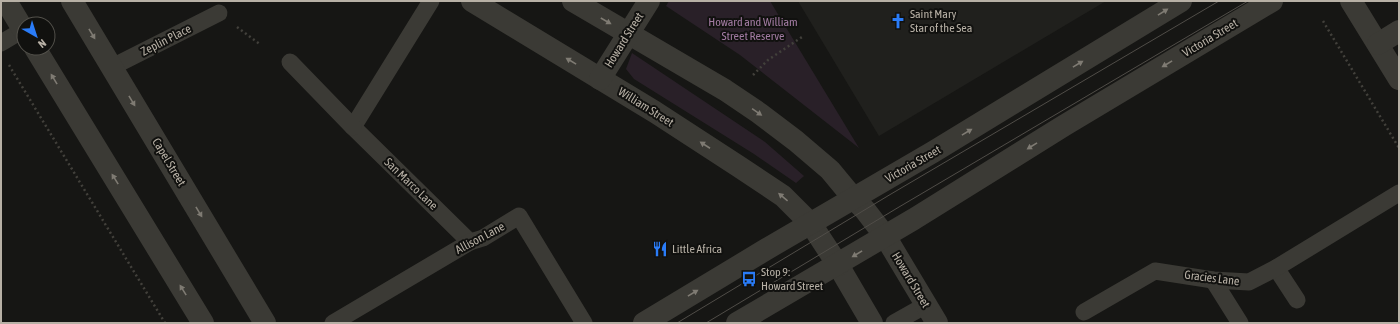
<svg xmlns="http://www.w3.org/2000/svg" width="1400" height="324" viewBox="0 0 1400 324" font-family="'Asap Condensed',sans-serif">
  <rect width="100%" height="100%" fill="#161614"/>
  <path fill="#20201d" d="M798,1h308l-227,135z"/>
  <g fill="#292028">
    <path d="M669,1h101l89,147 -119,-93 -74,-49z"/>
    <path d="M632,53l133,89 39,34 -8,7 -42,-29 -120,-75 -8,-10z"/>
  </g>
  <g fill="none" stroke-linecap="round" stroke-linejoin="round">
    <g stroke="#42403b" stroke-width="2.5" stroke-dasharray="2 3" stroke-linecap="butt">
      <path d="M1323,21l76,127"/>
      <path d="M237,27l24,18"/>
      <path d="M9,65l156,258"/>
      <path d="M753,75l15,-15 34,-23"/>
    </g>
    <g stroke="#3b3a35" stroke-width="17">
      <path d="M431,1l-78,126 117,115"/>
      <path d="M1,43l22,-13"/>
      <path d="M290,62l63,65"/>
      <path d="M112,67l107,-54"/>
      <path d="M1276,268l21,32"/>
      <path d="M1213,280l27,43"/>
      <path d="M1084,312l71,-41 58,9 36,2 27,-14 123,-75"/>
      <path d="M333,323l137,-81 13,-4 36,-22 65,107"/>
      <path d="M894,323l32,-18"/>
    </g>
    <g stroke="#3b3a35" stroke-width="22">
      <path d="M6,1l18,30"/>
      <path d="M72,1l193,322"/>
      <path d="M472,1l183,111 83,54 45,30 28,28"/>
      <path d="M573,1l152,89 34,23 37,28 34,29 24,29"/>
      <path d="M35,48l168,275"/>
      <path d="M600,79l49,-78"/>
      <path d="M885,236l52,87"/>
      <path d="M838,265l34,58"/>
    </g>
    <g stroke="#3b3a35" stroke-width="22">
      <path d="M1351,1l48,78"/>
      <path d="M1378,44l21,-13"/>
      <path d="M854,199l11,11 20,26"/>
      <path d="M811,224l27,41"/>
      <path d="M644,323l121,-73 168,-98 248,-151"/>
      <path d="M737,323l177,-104 151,-94 207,-124"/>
    </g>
    <g stroke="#504d48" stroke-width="1">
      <path d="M677,323l214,-129 328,-193"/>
      <path d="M706,323l193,-116 349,-206"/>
    </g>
  </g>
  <defs><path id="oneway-solid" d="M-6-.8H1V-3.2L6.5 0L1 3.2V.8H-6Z"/></defs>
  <g fill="#7f7b73">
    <use href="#oneway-solid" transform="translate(1163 12) rotate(-32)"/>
    <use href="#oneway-solid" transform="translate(606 21) rotate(30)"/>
    <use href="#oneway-solid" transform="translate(92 34) rotate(59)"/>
    <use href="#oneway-solid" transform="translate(571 61) rotate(-149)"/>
    <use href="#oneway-solid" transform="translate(1078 64) rotate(-31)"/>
    <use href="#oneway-solid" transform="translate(1167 64) rotate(149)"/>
    <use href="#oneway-solid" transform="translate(54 79) rotate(-121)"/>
    <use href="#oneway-solid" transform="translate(132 101) rotate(59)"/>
    <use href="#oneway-solid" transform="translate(757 112) rotate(35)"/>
    <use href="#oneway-solid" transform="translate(967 132) rotate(-31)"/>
    <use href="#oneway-solid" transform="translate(705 145) rotate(-147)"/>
    <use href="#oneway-solid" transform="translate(1032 146) rotate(148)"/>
    <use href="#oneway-solid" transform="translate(115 179) rotate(-122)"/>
    <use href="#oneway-solid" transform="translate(783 197) rotate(-140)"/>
    <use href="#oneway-solid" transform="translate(199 212) rotate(59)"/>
    <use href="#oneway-solid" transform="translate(857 254) rotate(149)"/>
    <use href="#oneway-solid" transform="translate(183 290) rotate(-122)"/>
    <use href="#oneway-solid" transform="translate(693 293) rotate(-31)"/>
  </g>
  <defs>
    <g id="church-bare" transform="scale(1.2)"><path d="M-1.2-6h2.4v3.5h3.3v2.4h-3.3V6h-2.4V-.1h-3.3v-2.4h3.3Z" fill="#2a7cf8" stroke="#11110f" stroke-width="2.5" paint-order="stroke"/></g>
    <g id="restaurant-bare" transform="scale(1.2)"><path d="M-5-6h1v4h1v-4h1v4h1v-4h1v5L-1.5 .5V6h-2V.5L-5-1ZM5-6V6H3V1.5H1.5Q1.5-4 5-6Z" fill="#2a7cf8" stroke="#11110f" stroke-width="2.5" paint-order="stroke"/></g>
    <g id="bus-bare" transform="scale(1.2)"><path d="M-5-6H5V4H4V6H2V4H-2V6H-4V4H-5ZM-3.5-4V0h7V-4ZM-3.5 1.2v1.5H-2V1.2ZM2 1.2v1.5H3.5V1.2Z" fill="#2a7cf8" stroke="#11110f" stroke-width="2.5" paint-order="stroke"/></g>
  </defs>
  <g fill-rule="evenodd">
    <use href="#church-bare" x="898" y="21"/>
    <use href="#restaurant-bare" x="660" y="249"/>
    <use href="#bus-bare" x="749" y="279"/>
  </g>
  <g text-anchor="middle" stroke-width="4" stroke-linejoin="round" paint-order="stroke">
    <g font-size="12" fill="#b7b0a5" stroke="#11110f" text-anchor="start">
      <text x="910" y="18">Saint Mary<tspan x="910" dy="14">Star of the Sea</tspan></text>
      <text x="672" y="253">Little Africa</text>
      <text x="761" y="276">Stop 9:<tspan x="761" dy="14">Howard Street</tspan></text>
    </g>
    <g font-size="12" fill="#a27ba2" stroke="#11110f">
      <text x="753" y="26">Howard and William<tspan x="753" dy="14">Street Reserve</tspan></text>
    </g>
    <g font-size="12" fill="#b7b0a5" stroke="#11110f">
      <text transform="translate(1210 38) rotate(-31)" y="4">Victoria Street</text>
      <text transform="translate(166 40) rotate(-27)" y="4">Zeplin Place</text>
      <text transform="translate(624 40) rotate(-58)" y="4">Howard Street</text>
      <text transform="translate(646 107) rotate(32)" y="4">William Street</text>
      <text transform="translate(169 162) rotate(59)" y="4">Capel Street</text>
      <text transform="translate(913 164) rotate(-30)" y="4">Victoria Street</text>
      <text transform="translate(411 184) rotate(44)" y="4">San Marco Lane</text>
      <text transform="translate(480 238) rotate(-28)" y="4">Allison Lane</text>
      <text transform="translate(1212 278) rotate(7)" y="4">Gracies Lane</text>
      <text transform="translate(911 280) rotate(59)" y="4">Howard Street</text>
    </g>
  </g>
  <rect width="1400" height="324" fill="none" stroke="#b7b0a5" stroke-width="4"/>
  <g transform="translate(36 36) rotate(141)"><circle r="19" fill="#11110f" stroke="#53514b"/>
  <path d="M0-3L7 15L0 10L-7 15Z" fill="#2a7cf8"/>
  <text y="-6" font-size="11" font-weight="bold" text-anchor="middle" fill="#b7b0a5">N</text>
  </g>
</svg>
